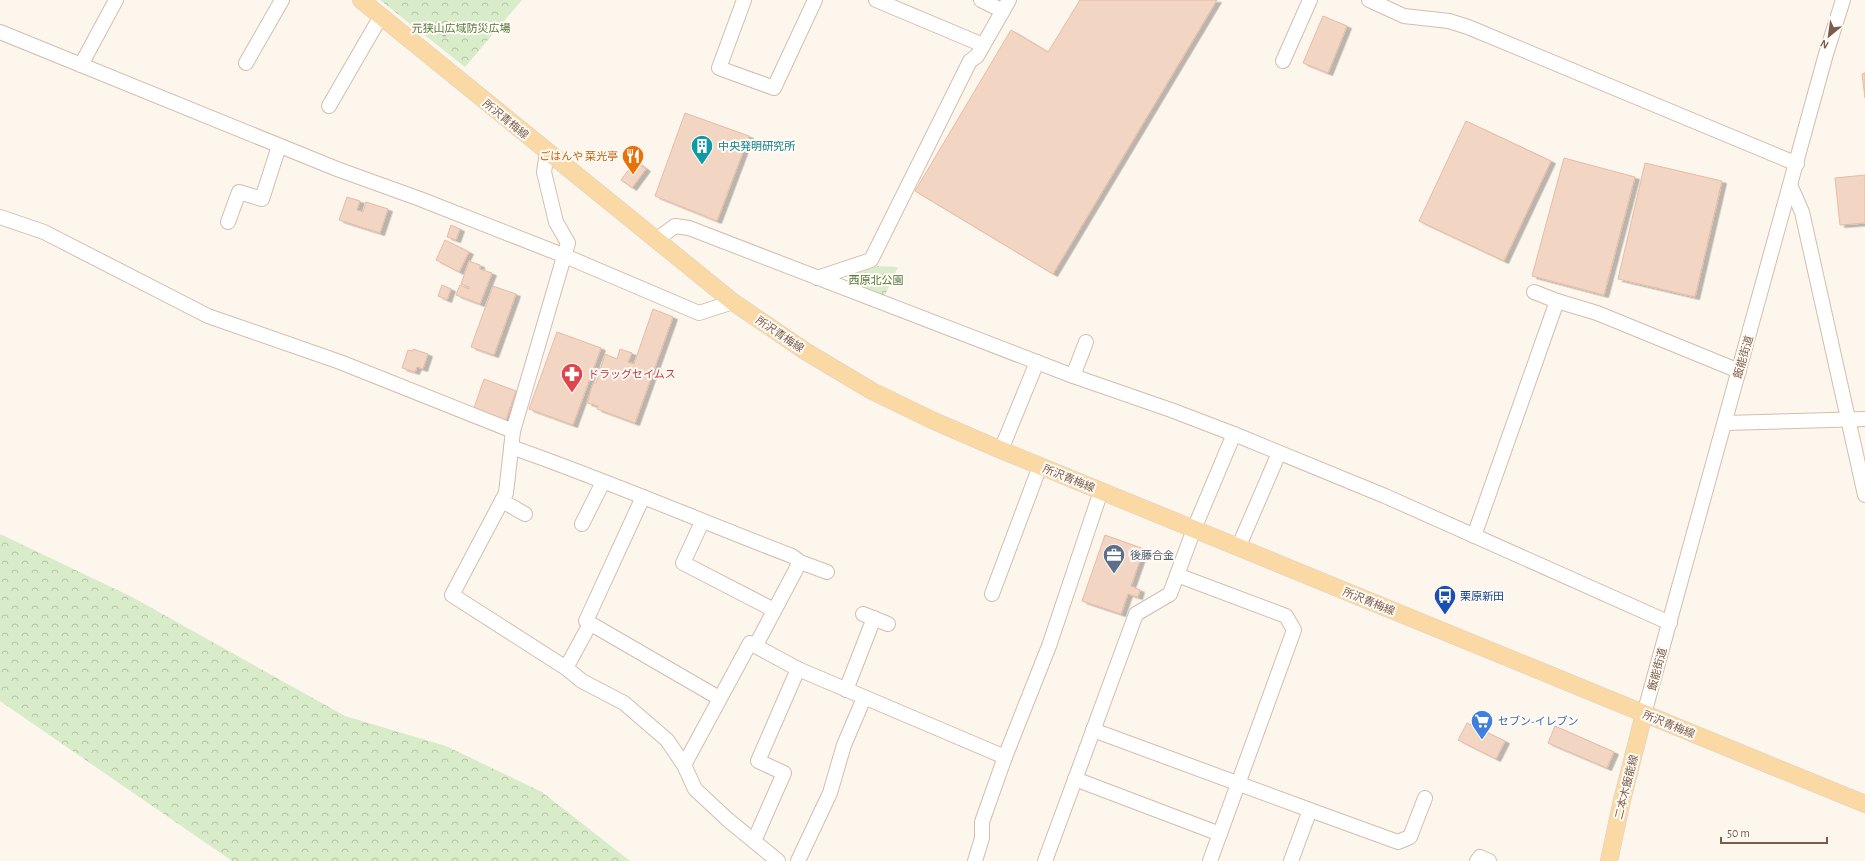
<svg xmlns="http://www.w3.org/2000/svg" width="1865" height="861" viewBox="0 0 1865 861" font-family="'Alegreya Sans','Noto Sans JP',sans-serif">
  <defs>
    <pattern id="forest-crowns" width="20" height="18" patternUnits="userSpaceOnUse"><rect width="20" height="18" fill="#d8ecc9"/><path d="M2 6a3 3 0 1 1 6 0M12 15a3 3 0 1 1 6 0" fill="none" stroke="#b4c2a5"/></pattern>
    <filter id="shadow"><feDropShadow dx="4.5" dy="2.5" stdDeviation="0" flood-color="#0004"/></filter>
  </defs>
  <rect width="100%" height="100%" fill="#fdf6ec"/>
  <g fill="url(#forest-crowns)">
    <path d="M380,0h142l-57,67z"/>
    <path d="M874,266l24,1 -14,30 -36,-13v-12z"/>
    <path d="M0,534l132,63 213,119 101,30 96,46 88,69h-398l-232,-160z"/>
  </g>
  <g fill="#f3d5c3" stroke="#e6bba3" filter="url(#shadow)">
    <path d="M1080,0h137l-164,274 -138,-83 96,-161 37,22z"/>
    <path d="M1323,16l24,10 -19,47 -25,-10z"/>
    <path d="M437,21l8,6 -5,7 -8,-6z"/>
    <path d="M1865,73v25l-3,-24z"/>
    <path d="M685,113l64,23 -32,85 -62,-25z"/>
    <path d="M1466,121l85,40 -47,100 -85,-40z"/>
    <path d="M1564,158l71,19 -31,118 -72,-19z"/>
    <path d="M635,161l11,8 -14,19 -11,-8z"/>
    <path d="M1645,163l77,18 -27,116 -77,-18z"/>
    <path d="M1865,175v48l-25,2 -5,-47z"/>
    <path d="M347,197l13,4 -3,9 6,2 3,-10 22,7 -8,24 -41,-13z"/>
    <path d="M451,225l9,4 -4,11 -9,-3z"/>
    <path d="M445,240l24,12 -10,20 -23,-12z"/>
    <path d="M469,261l11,4v4l12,4 -12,31 -24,-9 4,-10 9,4v-2l-8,-3z"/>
    <path d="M442,285l9,4 -4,11 -9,-4z"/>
    <path d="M493,286l23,8 -22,61 -23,-8z"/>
    <path d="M653,309l20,8 -38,106 -38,-14 1,-3 -11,-3 6,-20h3l9,-29 12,5 3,-10 12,4 -4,9 6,2z"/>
    <path d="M557,332l44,16 -28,77 -44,-16z"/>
    <path d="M413,349l15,5 -5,15 -6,-2 -2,5 -13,-4 6,-18 5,1z"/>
    <path d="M484,379l32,12 -10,29 -32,-12z"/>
    <path d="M1105,535l39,14 -13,37 9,4 -2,7 -10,-3 -7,20 -39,-13z"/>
    <path d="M1467,723l38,18 -9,18 -38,-19z"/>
    <path d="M1555,726l59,26 -7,16 -59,-25z"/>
  </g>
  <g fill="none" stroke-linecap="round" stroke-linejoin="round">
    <g stroke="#d1beb0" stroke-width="16">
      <g id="minor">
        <path d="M744,0l-25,68 55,20 41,-88"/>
        <path d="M876,0l107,45"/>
        <path d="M981,0l22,11"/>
        <path d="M1369,0l35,16 45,5 19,6 329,137"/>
        <path d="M0,32l337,137 83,30 145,57 134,57 34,-11"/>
        <path d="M1283,61l27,-61"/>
        <path d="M246,63l36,-63"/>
        <path d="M81,65l35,-65"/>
        <path d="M329,106l52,-90"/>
        <path d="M547,152l-3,20 12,50 12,21 -55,188 -7,62 -54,102 114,73 16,13 42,22 43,37 17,25 11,24 32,30 51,42"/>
        <path d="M1791,187l11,25 63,283"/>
        <path d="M0,217l44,15 164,84 132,46 173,69"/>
        <path d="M228,222l11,-30 23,7 17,-53"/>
        <path d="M656,240l19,-14 14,2 384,148 98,34 63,24 151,62 285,127"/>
        <path d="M817,278l54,-18 99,-199 7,-5 32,-56"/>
        <path d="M1534,292l23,9"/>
        <path d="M1073,376l13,-34"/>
        <path d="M1725,423l140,-4"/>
        <path d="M511,447c95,33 187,73 281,109l8,6 27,10"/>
        <path d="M1001,450l36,-88"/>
        <path d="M643,497l-57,124 133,77"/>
        <path d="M502,501l23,13"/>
        <path d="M702,522l-19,41 91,47"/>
        <path d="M582,524l21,-42"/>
        <path d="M1474,536l83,-235 40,12 142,58"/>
        <path d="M1238,548l41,-95"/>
        <path d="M1177,575l109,41 8,14 -84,231"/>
        <path d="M992,594l48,-128"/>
        <path d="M863,614l25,10"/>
        <path d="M756,645l44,-83"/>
        <path d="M566,668l24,-44"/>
        <path d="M846,690l28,-72"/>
        <path d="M1644,714l182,-660 17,-54"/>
        <path d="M1093,730l217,80"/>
        <path d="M684,765l66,-122 48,26 207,88"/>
        <path d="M1075,779l145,55"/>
        <path d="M754,841l30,-68 -26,-12 40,-92"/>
        <path d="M798,861l32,-68 14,-48 20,-47"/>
        <path d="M975,861l7,-23v-16l23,-65 44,-111 52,-155"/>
        <path d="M1045,861l91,-247 34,-20 24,-65 40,-95"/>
        <path d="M1291,861l19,-51 88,32 12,-5 15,-39"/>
        <path d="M1477,861l3,-4 9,4"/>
      </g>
    </g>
    <g stroke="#dad1cd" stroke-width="18">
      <g id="major">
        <path d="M361,0l372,302 72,49 67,40 62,30 67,29 864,354"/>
        <path d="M1609,861l13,-61 22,-86"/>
      </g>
    </g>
    <use href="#minor" stroke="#fff" stroke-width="14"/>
    <use href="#major" stroke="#fbd9a5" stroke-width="17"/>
  </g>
  <defs>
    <g id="building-pin" transform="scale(1.15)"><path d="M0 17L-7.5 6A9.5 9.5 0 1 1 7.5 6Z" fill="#0f9aa8" stroke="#fffaf3"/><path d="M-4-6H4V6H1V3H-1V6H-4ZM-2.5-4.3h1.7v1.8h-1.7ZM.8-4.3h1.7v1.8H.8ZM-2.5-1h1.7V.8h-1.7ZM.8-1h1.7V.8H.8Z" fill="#fff"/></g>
    <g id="restaurant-pin" transform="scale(1.15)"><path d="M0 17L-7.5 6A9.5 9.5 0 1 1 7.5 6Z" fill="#e8710a" stroke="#fffaf3"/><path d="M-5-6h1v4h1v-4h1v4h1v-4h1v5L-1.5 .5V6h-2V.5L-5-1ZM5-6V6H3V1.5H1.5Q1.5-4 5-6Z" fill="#fff"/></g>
    <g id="pharmacy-pin" transform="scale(1.15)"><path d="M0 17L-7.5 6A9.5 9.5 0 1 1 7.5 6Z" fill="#e0444e" stroke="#fffaf3"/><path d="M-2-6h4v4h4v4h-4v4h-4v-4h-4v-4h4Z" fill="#fff"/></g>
    <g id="office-pin" transform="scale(1.15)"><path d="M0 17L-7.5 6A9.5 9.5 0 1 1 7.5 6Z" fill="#5c6f8a" stroke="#fffaf3"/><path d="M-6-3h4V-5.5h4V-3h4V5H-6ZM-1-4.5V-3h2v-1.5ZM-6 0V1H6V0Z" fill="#fff"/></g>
    <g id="bus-pin" transform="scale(1.15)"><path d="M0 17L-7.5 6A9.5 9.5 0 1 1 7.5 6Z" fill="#1a4fb4" stroke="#fffaf3"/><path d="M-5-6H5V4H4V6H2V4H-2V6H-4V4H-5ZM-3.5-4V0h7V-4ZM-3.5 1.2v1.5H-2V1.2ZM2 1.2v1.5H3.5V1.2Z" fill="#fff"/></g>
    <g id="supermarket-pin" transform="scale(1.15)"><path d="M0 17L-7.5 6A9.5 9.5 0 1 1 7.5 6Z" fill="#3f7fe0" stroke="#fffaf3"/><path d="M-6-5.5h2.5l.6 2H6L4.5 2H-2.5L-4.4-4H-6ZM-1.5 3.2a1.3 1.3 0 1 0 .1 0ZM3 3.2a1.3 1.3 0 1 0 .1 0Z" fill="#fff"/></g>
  </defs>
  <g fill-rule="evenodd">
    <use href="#building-pin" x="702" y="146"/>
    <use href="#restaurant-pin" x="633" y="156"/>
    <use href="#pharmacy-pin" x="572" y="374"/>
    <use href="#office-pin" x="1114" y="555"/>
    <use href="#bus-pin" x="1445" y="596"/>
    <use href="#supermarket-pin" x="1482" y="721"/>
  </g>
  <g text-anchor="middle" stroke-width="4" stroke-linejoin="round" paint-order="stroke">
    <g font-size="11" fill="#537a41" stroke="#fffaf3">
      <text x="461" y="32">元狭山広域防災広場</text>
      <text x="876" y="284">西原北公園</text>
    </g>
    <g font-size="11" fill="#7a5c4d" stroke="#fffaf3">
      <text transform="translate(506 119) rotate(39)" y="4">所沢青梅線</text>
      <text transform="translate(780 334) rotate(34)" y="4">所沢青梅線</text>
      <text transform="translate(1743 357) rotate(-74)" y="4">飯能街道</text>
      <text transform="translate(1069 478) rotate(22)" y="4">所沢青梅線</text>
      <text transform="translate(1369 601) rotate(22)" y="4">所沢青梅線</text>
      <text transform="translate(1657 669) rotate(-75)" y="4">飯能街道</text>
      <text transform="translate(1669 724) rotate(22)" y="4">所沢青梅線</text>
      <text transform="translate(1626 787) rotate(-76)" y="4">二本木飯能線</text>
    </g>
    <g font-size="11" fill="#0d838f" stroke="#fffaf3" text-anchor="start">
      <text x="718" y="150">中央発明研究所</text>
    </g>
    <g font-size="11" fill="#c56008" stroke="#fffaf3" text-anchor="end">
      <text x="618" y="160">ごはんや 菜光亭</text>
    </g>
    <g font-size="11" fill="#be3a42" stroke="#fffaf3" text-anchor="start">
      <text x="588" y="378">ドラッグセイムス</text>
    </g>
    <g font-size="11" fill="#4e5e75" stroke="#fffaf3" text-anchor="start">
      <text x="1130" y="559">後藤合金</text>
    </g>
    <g font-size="11" fill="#164399" stroke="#fffaf3" text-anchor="start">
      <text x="1460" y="600">栗原新田</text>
    </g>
    <g font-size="11" fill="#366cbe" stroke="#fffaf3" text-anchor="start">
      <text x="1498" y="725">セブン-イレブン</text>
    </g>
  </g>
  <g transform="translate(1829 36) rotate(209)" stroke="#fffaf3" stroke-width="3" paint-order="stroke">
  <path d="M0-3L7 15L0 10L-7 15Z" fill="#7a5c4d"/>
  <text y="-6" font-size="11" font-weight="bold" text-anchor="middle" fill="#7a5c4d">N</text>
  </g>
  <path d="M1721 837v6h106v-6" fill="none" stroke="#7a5c4d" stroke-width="2"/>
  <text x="1727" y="837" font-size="12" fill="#7a5c4d" stroke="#fffaf3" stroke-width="3" paint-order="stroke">50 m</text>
</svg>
